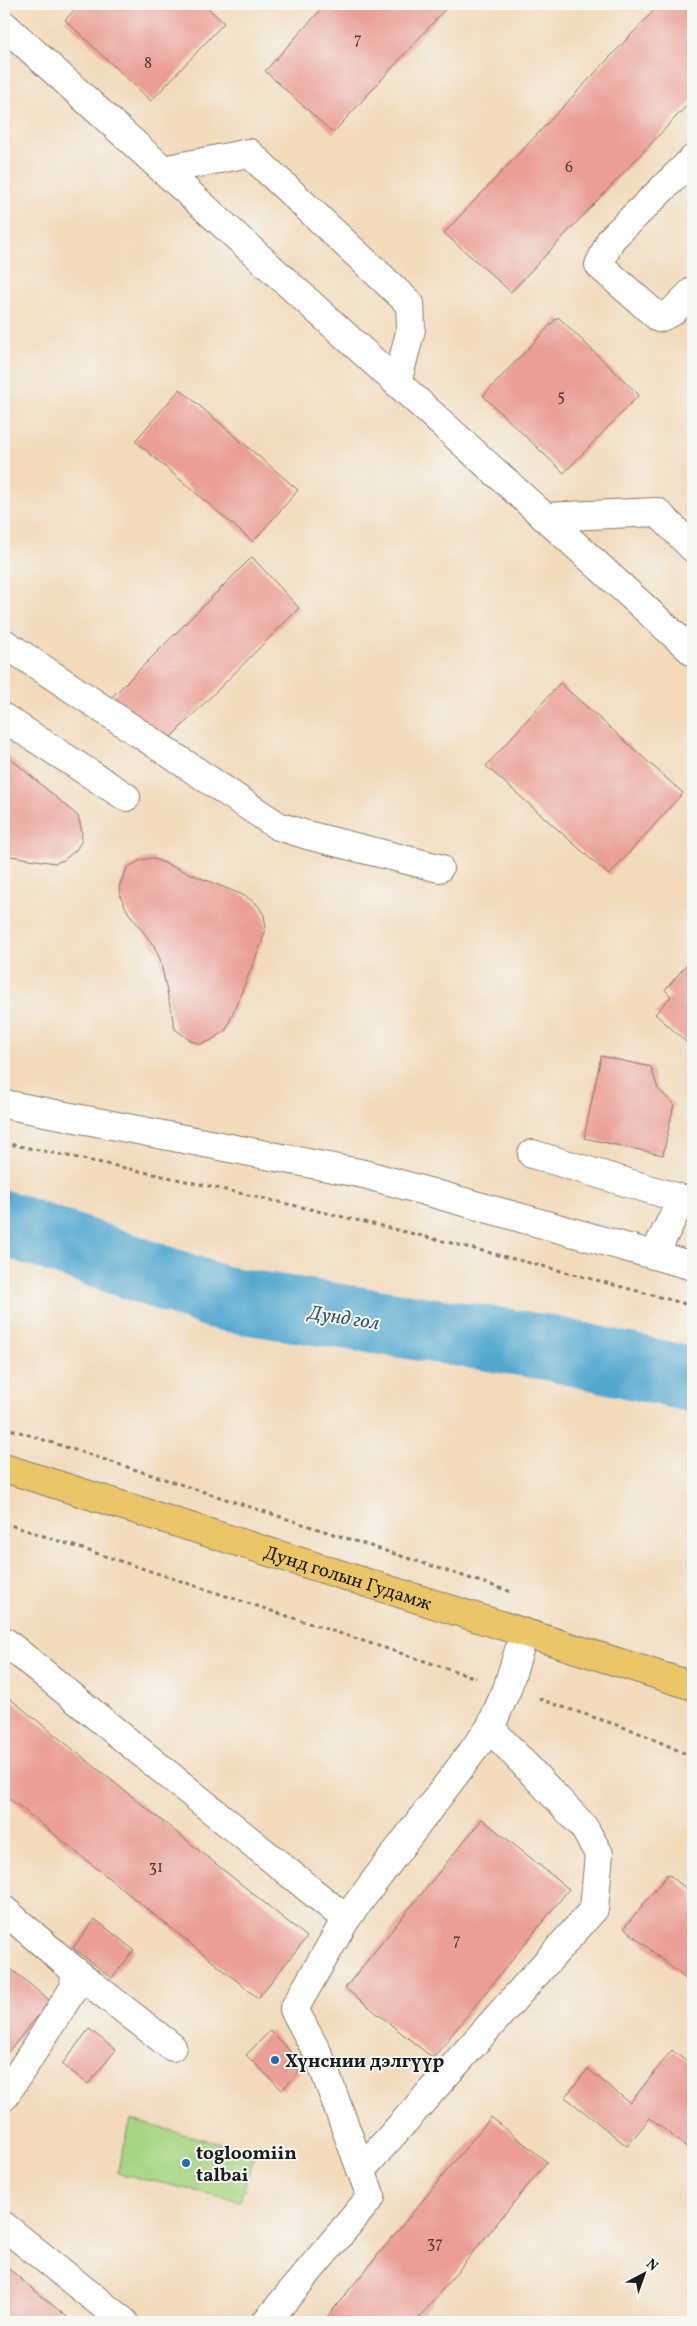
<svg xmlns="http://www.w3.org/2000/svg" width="697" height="2326" viewBox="0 0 697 2326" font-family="Vollkorn,serif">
  <rect width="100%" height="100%" fill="#f6f6f2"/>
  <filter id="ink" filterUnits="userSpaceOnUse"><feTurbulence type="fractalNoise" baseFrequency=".02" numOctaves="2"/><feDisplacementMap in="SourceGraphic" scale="10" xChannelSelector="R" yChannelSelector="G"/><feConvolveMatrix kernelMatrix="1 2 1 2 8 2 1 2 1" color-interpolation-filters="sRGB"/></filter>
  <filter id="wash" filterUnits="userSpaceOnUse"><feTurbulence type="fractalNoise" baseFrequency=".0096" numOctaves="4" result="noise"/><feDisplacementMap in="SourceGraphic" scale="20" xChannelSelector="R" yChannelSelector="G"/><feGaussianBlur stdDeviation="1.12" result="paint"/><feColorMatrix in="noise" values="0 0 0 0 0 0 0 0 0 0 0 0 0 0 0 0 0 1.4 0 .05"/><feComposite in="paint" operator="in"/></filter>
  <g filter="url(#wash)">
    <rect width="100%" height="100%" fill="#f2dabb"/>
    <path fill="#a7d583" stroke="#627850" d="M131,2120l124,33 -15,48 -123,-28z"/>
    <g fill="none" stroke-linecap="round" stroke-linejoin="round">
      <path stroke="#52a7cf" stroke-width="65" d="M4,1223l216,75 325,49 148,33"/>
    </g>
    <g id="blocks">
      <g fill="#ea9e95">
        <path d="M80,4h124l20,19 -73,78 -86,-81z"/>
        <path d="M326,4h124l-117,129 -68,-62z"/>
        <path d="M660,4h33v95l-182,193 -67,-59z"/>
        <path d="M558,317l81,78 -75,78 -81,-77z"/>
        <path d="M180,389l118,101 -45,52 -118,-101z"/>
        <path d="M252,557l47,51 -145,146 -50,-49z"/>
        <path d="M560,683l123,110 -74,82 -123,-109z"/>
        <path d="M4,753l74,63 4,16 -1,10 -5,8 -12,10 -9,3 -51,-8z"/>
        <path d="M152,858l93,38 12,8 7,11 2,13 -4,14 -36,88 -16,11 -10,3 -9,-3 -16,-12 -15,-70 -6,-13 -26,-34 -7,-14 -2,-11 8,-19 14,-8z"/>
        <path d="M688,963l5,5v80l-38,-34 16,-18 -6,-6z"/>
        <path d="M601,1056l50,11 7,22 16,15 -11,51 -79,-17z"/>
        <path d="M4,1694l303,243 -49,61 -254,-204z"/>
        <path d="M482,1819l87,70 -136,169 -88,-70z"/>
        <path d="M668,1874l25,20v91l-69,-57z"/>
        <path d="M95,1919l39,31 -22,28 -39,-30z"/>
        <path d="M4,1963l46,38 -46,56z"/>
        <path d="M89,2029l27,21 -28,34 -26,-20z"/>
        <path d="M270,2031l35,35 -23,24 -36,-35z"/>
        <path d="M672,2050l21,17v85l-43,-34 -23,28 -62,-49 23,-28 42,34z"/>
        <path d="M491,2117l56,45 -131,160h-93z"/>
        <path d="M4,2265l69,57h-69z"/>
      </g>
    </g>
  </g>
  <g filter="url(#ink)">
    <use href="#blocks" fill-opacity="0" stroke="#877b6c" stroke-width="1"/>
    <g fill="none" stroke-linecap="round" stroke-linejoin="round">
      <g stroke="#877b6c" stroke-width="30">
        <g id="minor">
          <path d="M4,25l689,627"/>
          <path d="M693,159l-82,80 -12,26 60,53 13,-6 21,-21"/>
          <path d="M163,170l86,-17 161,151 1,25 -14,54"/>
          <path d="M544,517l113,-5 36,36"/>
          <path d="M4,643l274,183 29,9 132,33"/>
          <path d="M4,718l122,79"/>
          <path d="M4,1104l360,70 329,92"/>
          <path d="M532,1154l150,45"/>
          <path d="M654,1255l28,-56 11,4"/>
          <path d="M4,1641l342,278"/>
          <path d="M4,1910l71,61 -1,17 -70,109"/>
          <path d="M75,1971l97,76"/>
          <path d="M361,2170l233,-261 5,-55 -16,-28 -93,-98"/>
          <path d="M4,2226l120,96"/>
          <path d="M266,2322l105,-125 -52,-141 -25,-47 52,-90 144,-191 17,-39 17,-55"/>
        </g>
      </g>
      <g stroke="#877b6c" stroke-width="30">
        <g id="major">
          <path id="s1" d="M4,1468l689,218"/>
        </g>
      </g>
      <g stroke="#877b6c" stroke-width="3" stroke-dasharray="4 4" stroke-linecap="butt">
        <path d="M4,1143c231,46 461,101 689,163"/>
        <path d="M4,1427l508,165"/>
        <path d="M4,1523l472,155"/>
        <path d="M539,1699l96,32 58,26"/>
      </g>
      <use href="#minor" stroke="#fff" stroke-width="28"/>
      <use href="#major" stroke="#ebc669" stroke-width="28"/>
    </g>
  </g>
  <g fill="#1f6fb2" stroke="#f6f6f2" stroke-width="2">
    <circle cx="275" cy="2060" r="5"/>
    <circle cx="186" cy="2163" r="5"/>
  </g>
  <g text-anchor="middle" stroke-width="4" stroke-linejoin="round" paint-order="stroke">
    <g font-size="16" fill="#503c3a">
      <text x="358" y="44">7</text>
      <text x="148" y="68">8</text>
      <text x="569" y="172">6</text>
      <text x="561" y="401">5</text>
      <text x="156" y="1872">31</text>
      <text x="457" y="1945">7</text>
      <text x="435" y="2248">37</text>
    </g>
    <g font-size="19" fill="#1c1c1c" stroke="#f6f6f2">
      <text dy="7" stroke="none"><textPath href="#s1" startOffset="361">Дунд голын Гудамж</textPath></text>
    </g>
    <g font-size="19" font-weight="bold" fill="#1c1c1c" stroke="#f6f6f2" text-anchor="start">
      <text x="285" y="2067">Хүнснии дэлгүүр</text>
      <text x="196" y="2159">togloomiin<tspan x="196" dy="22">talbai</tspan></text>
    </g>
    <g font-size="20" font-style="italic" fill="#345b6d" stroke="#f6f6f2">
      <text transform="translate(344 1317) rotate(9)" y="7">Дунд гол</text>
    </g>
  </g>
  <rect width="697" height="2326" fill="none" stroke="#f6f6f2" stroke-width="20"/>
  <g transform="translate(644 2274) rotate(41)" stroke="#f6f6f2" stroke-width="4" paint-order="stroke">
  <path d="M0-4L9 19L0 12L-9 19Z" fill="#1c1c1c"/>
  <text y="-8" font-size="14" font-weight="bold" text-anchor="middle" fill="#1c1c1c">N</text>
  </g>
</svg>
